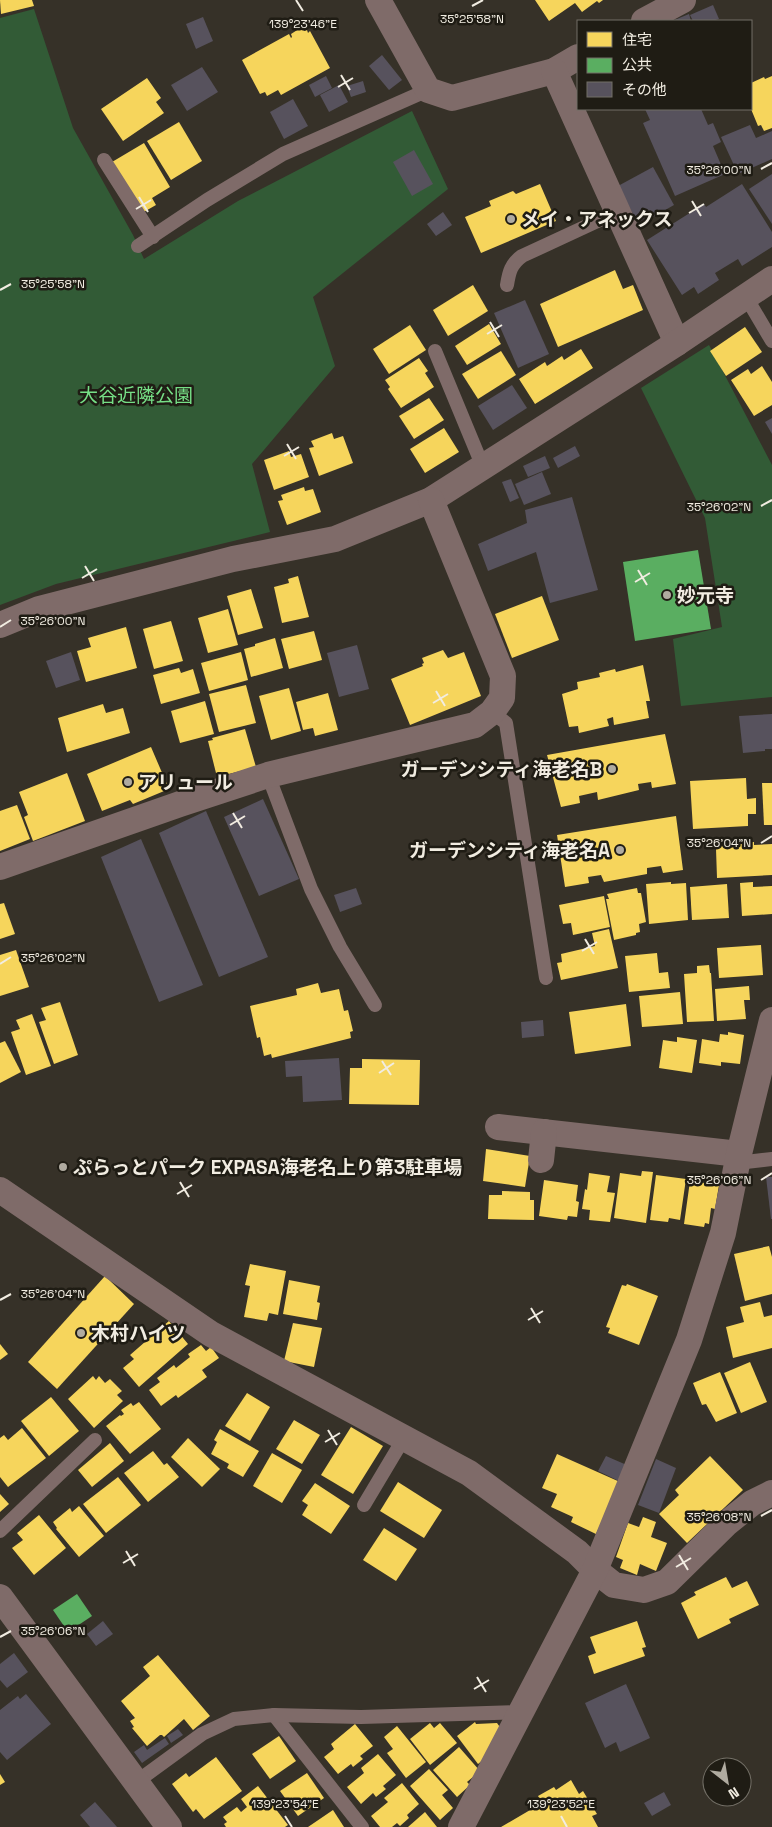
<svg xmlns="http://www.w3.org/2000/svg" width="772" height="1827" viewBox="0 0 772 1827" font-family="'Space Grotesk','Noto Sans JP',sans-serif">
  <rect width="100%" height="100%" fill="#363128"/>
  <g fill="#325b36">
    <path d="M34,9l39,119 60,107 11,24 94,-58 174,-90 36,78 -135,108 22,69 -83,98 18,68 -214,52 -56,21v-587z"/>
    <path d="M709,345l63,120v232l-91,9 -8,-67 49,-12 -17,-109 -64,-130z"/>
  </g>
  <g fill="#f6d55c">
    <path d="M0,0h32l2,6 -33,8z"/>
    <path d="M535,0h68l-4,3 -2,-2 -15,11 -7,-9 -26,18z"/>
    <path d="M302,27l2,4 3,-1 1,3 2,-2 20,37 -49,27 -3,-5 -11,6 -2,-4 -5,2 -18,-34 47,-26 2,4 1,-1 -1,-3z"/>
    <path d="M772,76v52l-8,3 -3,-6 -3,1 -7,-17v-26l13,-6 1,2z"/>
    <path d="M147,78l14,20 -5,4 8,11 -41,28 -22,-32z"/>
    <path d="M179,122l23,39 -31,19 -24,-39z"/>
    <path d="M144,143l26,44 -18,11 4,7 -14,8 -30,-51z"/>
    <path d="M540,184l16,37 -75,32 -16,-36 26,-11 -2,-5 24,-10 3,3z"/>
    <path d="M615,270l8,19 10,-4 10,25 -85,37 -18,-43z"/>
    <path d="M473,285l15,26 -40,25 -15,-26z"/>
    <path d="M489,324l12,20 -34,21 -12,-19z"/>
    <path d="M410,325l16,25 -37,24 -16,-25z"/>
    <path d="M745,327l17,25 -36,24 -16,-25z"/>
    <path d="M581,349l12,19 -58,36 -16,-25 26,-17 2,4 15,-10 2,4z"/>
    <path d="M501,351l15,24 -38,24 -16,-25z"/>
    <path d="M419,358l9,13 -3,2 9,14 -33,21 -13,-19 2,-2 -5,-7z"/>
    <path d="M762,366l10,16v23l-18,11 -23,-36 17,-11 3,5z"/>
    <path d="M429,398l15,22 -30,19 -15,-23z"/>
    <path d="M444,428l15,24 -34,21 -15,-24z"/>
    <path d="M332,433l2,6 9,-3 10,27 -34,13 -10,-28 5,-1 -3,-6z"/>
    <path d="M289,451l2,6 10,-3 8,23 -35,13 -10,-30z"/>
    <path d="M304,487l1,4 8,-2 8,23 -34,13 -9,-24 5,-1 -2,-5z"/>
    <path d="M298,576l11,41 -27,6 -8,-36 15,-4 -1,-4z"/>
    <path d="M251,589l12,39 -25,7 -11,-39z"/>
    <path d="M542,596l17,44 -47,18 -17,-44z"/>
    <path d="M228,609l10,36 -30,8 -10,-35z"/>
    <path d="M171,621l12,40 -29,8 -11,-40z"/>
    <path d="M126,627l11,41 -51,14 -9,-31 14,-4 -3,-9z"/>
    <path d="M314,631l8,29 -33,9 -8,-30z"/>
    <path d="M275,638l8,30 -32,9 -7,-28 11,-3v-2z"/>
    <path d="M443,650l5,8 16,-6 17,44 -71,29 -19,-46 32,-13 -1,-2 2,-1 -2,-5z"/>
    <path d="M241,652l7,28 -39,11 -8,-28z"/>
    <path d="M643,665l7,36h-4l3,17 -35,7 -1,-8 -6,2 2,7 -30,7 -1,-7 -9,1 -7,-33 16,-5 -1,-7 23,-5 -1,-4 16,-4 1,3z"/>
    <path d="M179,668l2,5 12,-4 7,24 -39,11 -8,-29z"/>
    <path d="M246,685l10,38 -37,9 -10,-38z"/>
    <path d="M289,688l12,43 -30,9 -12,-44z"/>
    <path d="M328,693l10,37 -23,6 -2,-8 -10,2 -7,-28z"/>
    <path d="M205,701l9,33 -34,9 -9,-32z"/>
    <path d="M103,704l3,9 17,-5 7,25 -63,19 -9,-34z"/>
    <path d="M245,729l11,38 -39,10 -9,-36 5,-1 -1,-2z"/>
    <path d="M665,734l11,50 -24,4 -1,-6 -13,2 1,6 -41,10 -1,-8 -18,4 1,7 -19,4 -14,-52z"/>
    <path d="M151,747l18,42 -36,15 -3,-4 -28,11 -15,-37z"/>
    <path d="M67,773l18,48 -52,20 -9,-24 4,-2 -9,-23z"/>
    <path d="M746,778l1,21 9,-1v16h-8v12l-55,3 -3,-48z"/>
    <path d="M762,783h10v42h-8z"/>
    <path d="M17,805l13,34 -30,12v-40z"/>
    <path d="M676,816l7,54 -20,3 -2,-7 -14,2v6l-43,8 -3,-7 -13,2 1,6 -24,4 -8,-52z"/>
    <path d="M754,842v3l18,-1v31l-55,3 -1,-29h2l-1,-5z"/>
    <path d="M671,882v2l15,-1 2,37 -39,4 -3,-40z"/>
    <path d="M753,882v5l19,-1v28l-30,2 -2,-33z"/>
    <path d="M727,884l2,34 -37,2 -2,-33z"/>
    <path d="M637,888l1,5h3l5,29 -7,2 1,8 -4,1v2l-22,5 -8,-41h3l-2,-5z"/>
    <path d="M604,896l6,31 -37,8 -2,-12 -8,1 -4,-19z"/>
    <path d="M4,903l11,31 -15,5v-35z"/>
    <path d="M609,929l9,39 -57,12 -4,-17 5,-1 -1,-8 34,-8 -3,-13z"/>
    <path d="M761,945l2,30 -44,3 -2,-30z"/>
    <path d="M16,950l13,37 -29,9v-41z"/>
    <path d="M657,953l2,20 9,-1 2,16 -41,4 -4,-36z"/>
    <path d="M709,965l1,8h1l3,48 -27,1 -3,-48 13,-1v-7z"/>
    <path d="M318,983l3,10 18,-4 5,22 4,-1 5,21 -3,1 1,6 -79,20 -1,-4 -7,2 -4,-19 -3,1 -7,-32 47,-11 -1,-6z"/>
    <path d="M749,986l1,14h-6l2,19 -29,2 -2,-32z"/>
    <path d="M680,992l3,32 -41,3 -3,-31z"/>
    <path d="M60,1002l18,53 -24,9 -15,-42 7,-2 -5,-12z"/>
    <path d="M626,1004l5,42 -56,8 -6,-42z"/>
    <path d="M32,1014l19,52 -25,9 -15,-43 9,-3 -4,-9z"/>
    <path d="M728,1032l16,3 -4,29 -19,-2v4l-22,-3 3,-24 17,3 1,-8 8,1z"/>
    <path d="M677,1037l20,3 -5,33 -33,-5 4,-28 14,2z"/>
    <path d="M5,1041l16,31 -21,11v-40z"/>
    <path d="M362,1059l58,1 -1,45 -70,-1 1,-36h12z"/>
    <path d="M486,1149l44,7 -5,31 -42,-6z"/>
    <path d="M642,1171l11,1 -7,51 -32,-5 6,-45 21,3z"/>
    <path d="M589,1173l21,3 -3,16 8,1 -5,29 -21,-2 1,-10 -8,-1 3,-20 2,1z"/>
    <path d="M656,1175l30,4 -6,41 -11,-2 -1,4 -18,-2z"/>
    <path d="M544,1180l34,5 -2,16 3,1 -2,15 -9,-1 -1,4 -28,-4z"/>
    <path d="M690,1181l29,4 -4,24 -4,-1 -2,16 -4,-1 -1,4 -20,-3z"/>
    <path d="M502,1191l28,1v8h4v20l-46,-1 1,-24h13z"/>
    <path d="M769,1246l3,11v37l-27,7 -11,-47z"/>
    <path d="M250,1264l36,7 -8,44 -9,-2 -2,8 -23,-4 6,-31 -5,-1z"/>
    <path d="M105,1276l29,28 -77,85 -29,-27z"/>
    <path d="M289,1280l31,6 -3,16 3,1 -3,17 -34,-6z"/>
    <path d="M627,1284l31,12 -19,49 -31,-12 2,-5 -4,-1 16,-42 4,1z"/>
    <path d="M760,1302l4,15 8,-2v33l-39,10 -7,-31 18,-5 -4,-15z"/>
    <path d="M169,1321l19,23 -49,43 -16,-19 11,-9 -4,-4z"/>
    <path d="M293,1323l29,5 -8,39 -30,-6z"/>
    <path d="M0,1344l8,10 -8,6z"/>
    <path d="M201,1345l5,6 5,-4 8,11 -17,12 5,7 -29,21 -2,-3 -15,11 -12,-16 11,-8 -3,-4 17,-13 2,3 14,-11 -2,-3z"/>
    <path d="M750,1362l17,40 -26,11 -17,-40z"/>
    <path d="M720,1372l17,41 -21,9 -10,-18 -4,1 -9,-22z"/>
    <path d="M93,1376l3,4 3,-4 6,7 5,-4 12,12 -5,4 6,6 -29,27 -26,-29z"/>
    <path d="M247,1393l23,14 -20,34 -25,-15z"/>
    <path d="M51,1397l28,34 -30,25 -28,-35z"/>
    <path d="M139,1402l22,27 -31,25 -24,-28 14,-11 1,1 3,-2 -3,-4 10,-7 2,3z"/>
    <path d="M294,1420l26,15 -18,29 -26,-15z"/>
    <path d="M351,1427l32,19 -30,48 -32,-19z"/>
    <path d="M22,1428l24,30 -38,29 -8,-10v-39l4,-3 4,5z"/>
    <path d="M220,1429l39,22 -16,26 -16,-9 2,-4 -18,-10 6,-12 -3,-2z"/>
    <path d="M188,1438l32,31 -18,18 -31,-30z"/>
    <path d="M110,1443l14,18 -32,26 -14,-17z"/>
    <path d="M153,1451l11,14 3,-2 12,14 -31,25 -24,-29z"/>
    <path d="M272,1453l30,17 -20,33 -29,-17z"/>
    <path d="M557,1454l63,28 -24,52 -25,-12 2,-5 -22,-10 6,-13 -15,-6z"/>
    <path d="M710,1456l33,34 -56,53 -28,-29 20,-19 -4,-5z"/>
    <path d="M118,1477l23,28 -35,28 -23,-29z"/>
    <path d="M398,1482l44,28 -18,28 -44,-27z"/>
    <path d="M315,1483l35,23 -19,28 -29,-19 6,-10 -6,-4z"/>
    <path d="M0,1494l9,10 -9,8z"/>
    <path d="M79,1506l25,30 -25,21 -23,-28 1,-1 -4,-6 17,-14 2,4z"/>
    <path d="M39,1515l27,33 -32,27 -22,-27 11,-8 -6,-7z"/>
    <path d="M643,1517l13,5 -5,15 16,6 -11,28 -16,-7 -3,11 -17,-7 3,-8 -7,-3 12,-34 11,4z"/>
    <path d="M384,1528l33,21 -21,32 -33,-21z"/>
    <path d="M726,1577l6,11 15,-7 12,24 -30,14 2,4 -33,16 -17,-36 15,-8 -2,-3z"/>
    <path d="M637,1621l9,26 -4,1 3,8 -51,18 -6,-18 8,-3 -6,-16z"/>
    <path d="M158,1655l52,61 -17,14 -9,-11 -20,18 -2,-2h-2l-13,11 -15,-18 2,-1 -4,-6 5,-3 -14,-17 29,-25 -7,-9z"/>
    <path d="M475,1722l1,2 21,-1 5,7 -13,25 -11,9 -21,-28z"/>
    <path d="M430,1723l4,5 6,-5 17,20 -27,22 -20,-26z"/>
    <path d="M355,1724l18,22 -13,10 3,3 -10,8 -2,-3 -13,10 -14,-17 10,-8 -3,-5z"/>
    <path d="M397,1726l29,36 -20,16 -19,-25 6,-4 -9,-12z"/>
    <path d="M279,1736l17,25 -26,18 -18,-25z"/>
    <path d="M459,1747l21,24 -13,11 3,3 -13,12 -24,-27z"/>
    <path d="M378,1754l18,21 -13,11 3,3 -10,8 -3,-4 -12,11 -14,-17 17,-14 -3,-5z"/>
    <path d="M216,1757l26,34 -38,28 -8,-10 -3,3 -21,-28 14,-11 3,4z"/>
    <path d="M429,1769l19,21 -6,5 11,13 -13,12 -30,-34z"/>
    <path d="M307,1773l17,25 -26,18 -18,-25z"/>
    <path d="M0,1774l5,8 -5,3z"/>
    <path d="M571,1780l8,14 4,-3 14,23 -5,2 6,11h-97l41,-24 -4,-7 16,-9 2,3z"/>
    <path d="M402,1783l17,21 -12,11 2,3 -9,8 -3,-3 -5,4h-12l-9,-11 17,-14 -4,-4z"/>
    <path d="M258,1786l30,39 -3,2h-59l-2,-3 3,-2 -4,-5 14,-10 4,5 6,-5 -6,-8z"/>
    <path d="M333,1810l11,17h-36z"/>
    <path d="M425,1812l12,15h-29z"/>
  </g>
  <g fill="#5aae61">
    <path d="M698,550l13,79 -76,12 -12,-79z"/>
    <path d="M77,1594l15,22 -24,16 -15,-22z"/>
  </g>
  <g fill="#57525d">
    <path d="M713,5l6,14 -7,2h-19l-3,-6z"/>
    <path d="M689,14l2,7h-19z"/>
    <path d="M203,17l10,24 -17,8 -10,-25z"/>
    <path d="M382,55l20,25 -13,10 -20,-24z"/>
    <path d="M202,67l16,25 -31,19 -16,-26z"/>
    <path d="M326,76l6,12 -17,9 -6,-12z"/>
    <path d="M363,81l3,11 -15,5 -4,-11z"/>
    <path d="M339,85l9,17 -19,10 -9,-17z"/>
    <path d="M293,99l15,27 -24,13 -14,-27z"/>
    <path d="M645,109h56l7,16 5,-2 8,19 -8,4 12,28 -50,22 -32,-73 7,-3z"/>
    <path d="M750,125l6,13 16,-7v28l-34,15 -17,-37z"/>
    <path d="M414,150l19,34 -21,12 -19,-34z"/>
    <path d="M653,167l21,38 -35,20 -21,-39z"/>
    <path d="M772,174v50l-23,-35z"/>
    <path d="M742,184l30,48v15l-30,19 -4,-7 -23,14 4,7 -21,14 -4,-7 -12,8 -35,-55 57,-36 2,3z"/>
    <path d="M443,212l9,13 -16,11 -9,-12z"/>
    <path d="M525,300l24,54 -31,14 -24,-55z"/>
    <path d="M512,385l15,23 -34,22 -15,-24z"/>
    <path d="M772,418v16l-7,-12z"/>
    <path d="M575,446l5,10 -22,12 -5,-10z"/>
    <path d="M545,456l5,12 -22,9 -5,-11z"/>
    <path d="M542,472l9,22 -27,11 -9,-21z"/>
    <path d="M511,479l8,19 -9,4 -8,-20z"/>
    <path d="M572,497l26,93 -48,13 -14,-51 -48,19 -10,-27 49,-21 -2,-13z"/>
    <path d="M357,645l12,44 -30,8 -12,-44z"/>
    <path d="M71,652l9,28 -24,8 -10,-27z"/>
    <path d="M772,714v35h-7v2l-22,2 -4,-37z"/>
    <path d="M263,799l36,80 -40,17 -35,-79z"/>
    <path d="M206,811l62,146 -49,20 -60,-144z"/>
    <path d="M141,839l62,146 -44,17 -58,-145z"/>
    <path d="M356,888l6,16 -22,8 -6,-17z"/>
    <path d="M543,1020l1,16 -22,2 -1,-16z"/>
    <path d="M339,1058l3,42 -39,2 -1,-26 -16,1 -1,-16z"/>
    <path d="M766,1177h6v42h-1z"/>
    <path d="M606,1456l23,10 -8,16 -23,-11z"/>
    <path d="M656,1459l20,9 -17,45 -21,-8z"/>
    <path d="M103,1621l10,13 -17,12 -9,-12z"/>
    <path d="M14,1653l14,19 -21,16 -7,-8v-16z"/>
    <path d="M626,1684l24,54 -30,14 -4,-10 -11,6 -20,-45z"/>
    <path d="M26,1694l25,30 -44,36 -7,-8v-42l18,-14 2,3z"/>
    <path d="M178,1729l5,6 -12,8 -4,-7z"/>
    <path d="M165,1738l4,6 -27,19 -8,-11 10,-7 3,5z"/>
    <path d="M664,1792l7,13 -19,11 -8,-13z"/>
    <path d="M95,1802l22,25h-27l-10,-12z"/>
  </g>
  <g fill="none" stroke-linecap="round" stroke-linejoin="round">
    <g stroke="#7f6b69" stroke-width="14">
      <path d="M104,160l49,77"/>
      <path d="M138,246l69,-46 76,-46 145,-64"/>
      <path d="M507,285c2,-13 4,-21 15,-29l95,-44"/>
      <path d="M746,297l26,44"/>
      <path d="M435,351l48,116"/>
      <path d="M492,712l14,11 40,255"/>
      <path d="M268,775l43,114 29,58 35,58"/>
      <path d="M737,1163l35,-4"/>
      <path d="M364,1505l40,-67"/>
      <path d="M0,1531l95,-91"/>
      <path d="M274,1715l88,112"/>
      <path d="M135,1783l67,-49 32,-15 40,-4 87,2 161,-5"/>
    </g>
    <g stroke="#7f6b69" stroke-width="26">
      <path d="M378,0l50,90 24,8 102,-27 24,-14"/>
      <path d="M644,21l39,-21"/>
      <path d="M554,71l123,272"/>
      <path d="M0,625l39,-16 194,-50 102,-20 96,-39 246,-157 95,-64"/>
      <path d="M0,867l180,-63 88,-29 207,-50 17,-13 10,-14 1,-22 -72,-176"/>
      <path d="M498,1127l241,27"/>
      <path d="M541,1160l3,-28"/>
      <path d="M0,1190l211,144 258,139 108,79 18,18 19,15 30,5 23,-8 60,-59 25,-20 20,-10"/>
      <path d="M0,1597l169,230"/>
      <path d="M461,1827l134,-257 94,-230 34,-107 16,-79 33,-134"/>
    </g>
  </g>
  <path fill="none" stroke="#f1ece1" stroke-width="2" d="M296,0l7,11M472,6l11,-6M341,75l9,15M338,87l15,-9M761,169l11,-6M139,197l9,15M692,201l9,15M136,209l15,-9M689,213l15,-9M0,290l11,-6M490,322l9,15M487,334l15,-9M287,444l9,15M284,456l15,-9M761,506l11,-6M85,566l9,15M638,570l9,15M82,578l15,-9M635,582l15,-9M0,627l11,-7M436,691l9,15M433,703l15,-9M233,813l9,15M230,825l15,-9M761,843l11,-7M585,939l9,15M582,951l15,-9M0,964l11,-7M382,1061l9,14M379,1073l15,-10M761,1180l11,-7M180,1182l9,15M177,1194l15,-9M0,1300l11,-6M531,1308l9,15M528,1320l15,-9M328,1430l9,15M325,1442l15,-9M761,1516l11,-6M126,1551l9,15M679,1555l9,15M123,1563l15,-9M676,1567l15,-9M0,1637l11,-6M477,1677l9,15M474,1689l15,-9M285,1816l7,11M561,1816l6,11"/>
  <g fill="#b0aba0" stroke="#1f1c14" stroke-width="2">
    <circle cx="511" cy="219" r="5"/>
    <circle cx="667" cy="595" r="5"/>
    <circle cx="612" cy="769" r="5"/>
    <circle cx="128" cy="782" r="5"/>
    <circle cx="620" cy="850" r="5"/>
    <circle cx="63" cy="1167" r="5"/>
    <circle cx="81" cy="1333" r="5"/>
  </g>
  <g text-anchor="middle" stroke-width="5" stroke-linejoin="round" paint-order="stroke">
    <g font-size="19" font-weight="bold" fill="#f1ece1" stroke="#1f1c14" text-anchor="start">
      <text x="521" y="226">メイ・アネックス</text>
      <text x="677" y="602">妙元寺</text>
      <text x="602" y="776" text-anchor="end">ガーデンシティ海老名B</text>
      <text x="138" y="789">アリュール</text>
      <text x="610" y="857" text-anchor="end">ガーデンシティ海老名A</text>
      <text x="73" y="1174">ぷらっとパーク EXPASA海老名上り第3駐車場</text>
      <text x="91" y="1340">木村ハイツ</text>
    </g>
    <g font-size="19" fill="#76df86" stroke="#1f1c14">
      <text x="136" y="402">大谷近隣公園</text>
    </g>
  </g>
  <g font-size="12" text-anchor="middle" fill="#f1ece1" stroke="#1f1c14" stroke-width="5" stroke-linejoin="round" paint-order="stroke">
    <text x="472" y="23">35°25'58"N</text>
    <text x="303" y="28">139°23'46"E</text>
    <text x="719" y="174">35°26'00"N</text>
    <text x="53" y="288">35°25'58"N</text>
    <text x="719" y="511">35°26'02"N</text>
    <text x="53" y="625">35°26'00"N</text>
    <text x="719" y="847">35°26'04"N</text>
    <text x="53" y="962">35°26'02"N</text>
    <text x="719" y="1184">35°26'06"N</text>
    <text x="53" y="1298">35°26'04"N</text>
    <text x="719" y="1521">35°26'08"N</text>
    <text x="53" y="1635">35°26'06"N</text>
    <text x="285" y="1808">139°23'54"E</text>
    <text x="561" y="1808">139°23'52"E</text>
  </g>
  <rect x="577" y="20" width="175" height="90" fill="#1f1c14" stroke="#736f66"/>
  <rect x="587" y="32" width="25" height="15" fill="#f6d55c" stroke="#736f66"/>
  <text x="622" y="45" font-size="15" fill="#f1ece1">住宅</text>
  <rect x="587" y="58" width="25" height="15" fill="#5aae61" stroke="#736f66"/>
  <text x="622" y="70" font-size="15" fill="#f1ece1">公共</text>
  <rect x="587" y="82" width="25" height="15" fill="#57525d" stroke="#736f66"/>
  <text x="622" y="95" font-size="15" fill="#f1ece1">その他</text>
  <g transform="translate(727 1782) rotate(149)"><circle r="24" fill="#1f1c14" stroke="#736f66"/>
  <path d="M0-4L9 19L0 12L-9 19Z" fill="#b0aba0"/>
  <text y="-8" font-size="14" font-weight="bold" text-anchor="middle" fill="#f1ece1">N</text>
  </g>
</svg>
